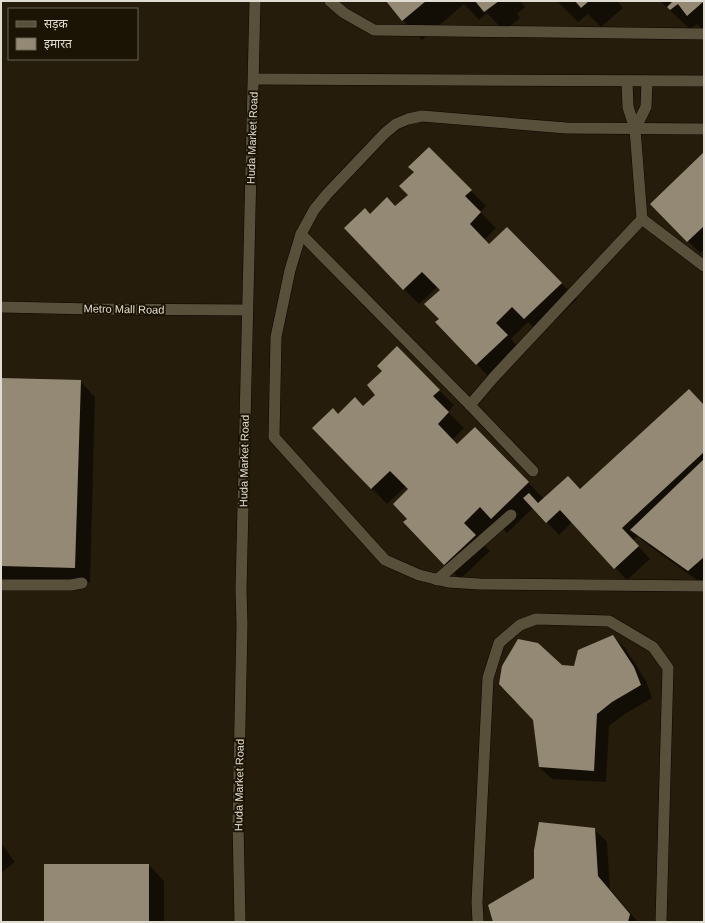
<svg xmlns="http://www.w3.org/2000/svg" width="705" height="923" viewBox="0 0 705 923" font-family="Helvetica,'Noto Sans Devanagari',sans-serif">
  <rect width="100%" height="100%" fill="#251c0b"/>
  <g fill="#0007">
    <path d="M387,1h133l5,6 -8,7 3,4 -16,13 -17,-18 -8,7 -15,-16 -42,36 -19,-20z"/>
    <path d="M557,1h63l-2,1 5,6 -22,19 -13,-13 -10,8z"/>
    <path d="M660,1h44v30l-7,-7 -7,5z"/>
    <path d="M429,148l57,58 -6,6 16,16 -12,12 5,5 18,-17 70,71 -37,35 -12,-12 -17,17 11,12 -30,29 -56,-58 4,-3 1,-29 -3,-4 -19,18 -15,-15 -8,-82 13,-12 6,-23z"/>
    <path d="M704,153v97l-4,3 -49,-49z"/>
    <path d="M397,348l57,57 -6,7 16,16 -12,12 6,5 32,-2 54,56 36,-9 124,-85v175l-3,3 -57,-41 -6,-6 -5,4 17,19 -23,21 -55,-58 -13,13 -26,-27 -26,25 -11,-11 -17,17 11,12 -30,28 -56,-57 4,-3 1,-30 -3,-3 -19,18 -74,-76 25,-13 26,-8 13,-12 6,-23z"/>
    <path d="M1,379l79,2 15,16 -5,186 -89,-2z"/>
    <path d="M612,636l13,12 21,33 6,17 -27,16 -16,12 -3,56 -54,-3 -13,-12 23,-101 12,1z"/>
    <path d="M594,829l13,13 3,47 28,33h-144l41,-43z"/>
    <path d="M1,843l14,19 -14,11z"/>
    <path d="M149,865l15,16v41h-119z"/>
  </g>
  <g fill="#948975">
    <path d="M386,1h40l-24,20z"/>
    <path d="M475,1h24l-15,11z"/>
    <path d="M575,1h14l-8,7z"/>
    <path d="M671,1h31l1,1 -16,14 -9,-12 -8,6 -3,-3 5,-5z"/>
    <path d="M429,147l43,43 -7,6 16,16 -11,12 19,20 18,-17 55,56 -38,36 -12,-12 -16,16 12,12 -32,30 -41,-43 4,-3 -15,-15 16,-14 -18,-18 -19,18 -59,-62 21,-20 5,6 17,-17 8,9 13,-11 -9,-9 15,-14 -6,-5z"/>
    <path d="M704,152v74l-17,16 -37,-38z"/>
    <path d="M397,346l43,44 -7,6 16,16 -11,12 19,20 18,-17 54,55 -38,37 -11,-12 -16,16 12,12 -32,30 -41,-43 4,-3 -14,-15 15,-15 -18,-18 -19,18 -59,-61 21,-20 5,6 17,-17 8,9 12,-11 -8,-10 15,-14 -5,-5z"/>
    <path d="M1,378l80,2 -6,188 -74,-2z"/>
    <path d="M689,389l15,16v47l-82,76 17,18 -25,23 -54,-59 -14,13 -23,-25 6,-5 9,10 30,-27 12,13z"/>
    <path d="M704,459v98l-16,14 -58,-41z"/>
    <path d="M613,635l21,32 7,18 -29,17 -15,12 -3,57 -55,-4 -6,-47 -34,-36 3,-18 16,-27 20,4 24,22 12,1 4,-16z"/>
    <path d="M539,822l56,6 3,48 32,38 -2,8h-135l-5,-17 46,-27v-28z"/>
    <rect x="44" y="864" width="105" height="58"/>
  </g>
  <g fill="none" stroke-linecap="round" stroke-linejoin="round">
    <g stroke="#0e0600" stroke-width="12">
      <path id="service" d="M1,585h70l11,-2"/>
    </g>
    <g stroke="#0e0600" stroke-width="12">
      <g id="minor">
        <path d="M330,1l14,12 30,17 330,4"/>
        <path d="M254,79l450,2"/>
        <path d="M627,81l1,26 7,22 7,90 62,47"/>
        <path d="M635,129l11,-22 1,-26"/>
        <path d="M704,129l-138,-1 -144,-12 -14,3 -12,5 -11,9 -58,61 -13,16 -13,24 -11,36 -14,67 -2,100 111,123 34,15 29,7 31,2 225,2"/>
        <path d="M301,234l169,171 63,66"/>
        <path d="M1,307l91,2 155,1"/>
        <path d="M470,405l24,-28 148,-158"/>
        <path d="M437,580l74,-65"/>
        <path d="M478,922l-1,-20 11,-224 11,-35 21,-18 16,-6 73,2 44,26 15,21 -7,254"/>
      </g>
    </g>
    <g stroke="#0e0600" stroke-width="12">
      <path id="tertiary" d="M240,922l-2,-100 4,-198 -1,-34 14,-589"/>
    </g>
    <use href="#service" stroke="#59503c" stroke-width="11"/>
    <use href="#minor" stroke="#59503c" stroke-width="11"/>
    <use href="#tertiary" stroke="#59503c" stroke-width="11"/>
  </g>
  <g text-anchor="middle" stroke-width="4" stroke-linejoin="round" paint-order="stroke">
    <g font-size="11" fill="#e1dcd1" stroke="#1b1303">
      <text transform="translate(252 138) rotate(-88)" y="4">Huda Market Road</text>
      <text transform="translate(124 309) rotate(1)" y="4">Metro Mall Road</text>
      <text transform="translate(244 461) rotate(-89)" y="4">Huda Market Road</text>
      <text transform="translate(239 785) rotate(-89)" y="4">Huda Market Road</text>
    </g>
  </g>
  <rect width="705" height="923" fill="none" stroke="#e1dcd1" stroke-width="4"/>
  <rect x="8" y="8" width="130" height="52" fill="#1b1303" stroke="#6a6355"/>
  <rect x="16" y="21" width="20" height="6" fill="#59503c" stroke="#6a6355"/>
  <text x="44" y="28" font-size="12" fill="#e1dcd1">सड़क</text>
  <rect x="16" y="38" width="20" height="12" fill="#948975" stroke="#6a6355"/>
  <text x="44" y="48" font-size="12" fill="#e1dcd1">इमारत</text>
</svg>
